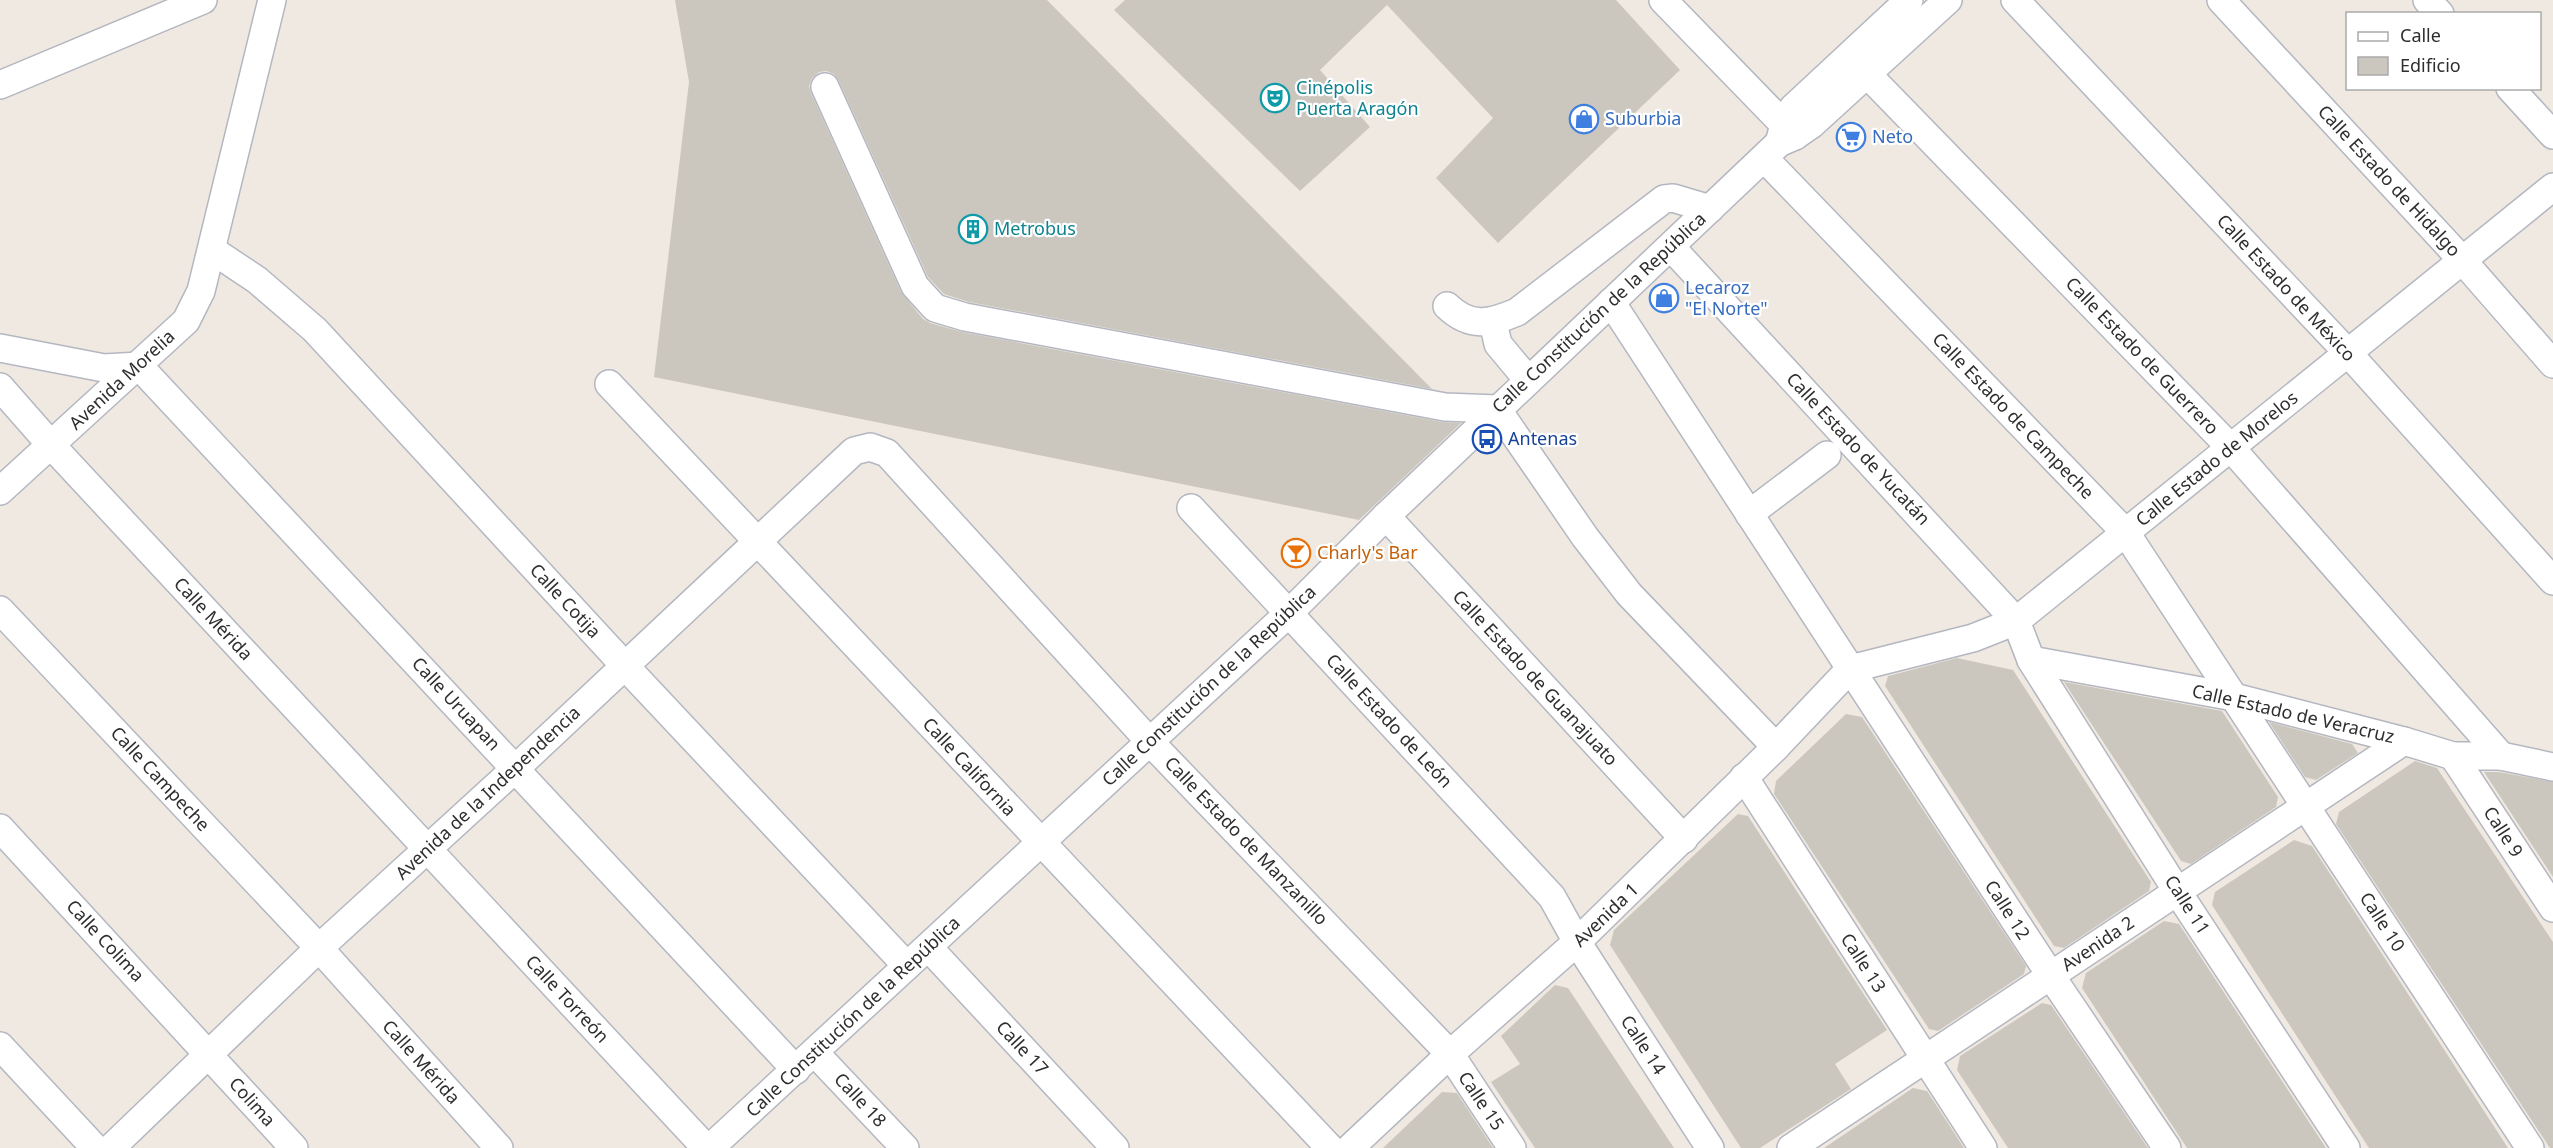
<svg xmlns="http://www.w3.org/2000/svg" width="2553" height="1148" viewBox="0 0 2553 1148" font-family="'Noto Sans',sans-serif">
  <rect width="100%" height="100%" fill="#efe9e1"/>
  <g fill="#cbc7bf">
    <path d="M675,0h372l385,389 -463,-87 -25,-8 -16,-17 -89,-196 -5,-7 -8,-3 -7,1 -7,6 -3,8 2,7 90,199 22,27 7,4 32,9 480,90 19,1 -102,97 -705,-143 35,-295z"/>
    <path d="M1125,0h491l64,70 -182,173 -62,-65 57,-60 -106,-113 -67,65 50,57 -70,64 -186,-181z"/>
    <path d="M1957,658l56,12 138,212 -2,9 -85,57 -10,-2 -169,-260 3,-10z"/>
    <path d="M2064,682l158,29 56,86 -2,10 -85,57 -10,-3z"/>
    <path d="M1846,714l16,3 164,249 -2,8 -86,57 -9,-2 -155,-235 2,-13z"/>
    <path d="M2269,722l83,22 6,9 -42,27 -11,-3z"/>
    <path d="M2415,761l22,7 116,174v206h-3l-214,-324 3,-12z"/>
    <path d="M2484,772h15l54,10v95z"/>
    <path d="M1738,814l10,2 139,214 -52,34 16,25 -91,59h-19l-131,-203 4,-15z"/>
    <path d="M2294,840l18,6 196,302h-139l-157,-243 3,-13z"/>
    <path d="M2164,921l15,3 147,224h-139l-105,-160 4,-15z"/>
    <path d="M1555,985l13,3 106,160h-139l-44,-66 29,-18 -19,-28z"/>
    <path d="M2042,1003l9,2 97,143h-140l-51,-78 3,-14z"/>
    <path d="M1913,1088l14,3 37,57h-140z"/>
    <path d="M1442,1092l15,1 36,55h-110z"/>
  </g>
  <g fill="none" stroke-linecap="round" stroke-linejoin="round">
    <g stroke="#b4b7c1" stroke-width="30">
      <g id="minor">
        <path d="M1663,0l132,136"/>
        <path d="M2015,0l333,353 205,228"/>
        <path d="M2221,0l242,261 90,103"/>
        <path d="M2427,0l13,14"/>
        <path d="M1867,74l365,375 269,307"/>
        <path d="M0,85l203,-85"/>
        <path d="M825,87l90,199 20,22 30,9 480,90 52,2 88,128 44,57 147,153"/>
        <path d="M2510,88l43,47"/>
        <path d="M1779,143l5,-18 9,-17 116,-108"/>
        <path d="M1764,158l362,375 404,615"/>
        <path d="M1671,247l345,374 15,39 146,231 169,257"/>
        <path d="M212,250l45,30 58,50 310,336 282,300"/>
        <path d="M1611,302l440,674 116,172"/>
        <path d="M1447,306c23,22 42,18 70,6l147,-113 9,-1 37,11"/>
        <path d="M1493,322l5,22 30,36"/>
        <path d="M0,348l104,20 35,-2"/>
        <path d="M139,366l657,704"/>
        <path d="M609,384l721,764"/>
        <path d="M0,387l51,58 655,703"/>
        <path d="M0,491l186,-170 15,-30 71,-291"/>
        <path d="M1191,508l361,389 25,45 133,206"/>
        <path d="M1749,514l78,-59"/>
        <path d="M1386,516l298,323"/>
        <path d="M0,610l319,338 180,200"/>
        <path d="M2031,660l203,37 170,44 49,15h48l52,11"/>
        <path d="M1850,669l123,-31 43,-17 537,-434"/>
        <path d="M2453,756l100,152"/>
        <path d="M1744,777l239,371"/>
        <path d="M0,828l294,320"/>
        <path d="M929,948l186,200"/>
        <path d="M0,1046l95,102"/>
        <path d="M815,1053l90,95"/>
        <path d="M111,1148l208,-200 197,-180 338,-317 16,-4 17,6 264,290 299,311 62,94"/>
        <path d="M710,1148l579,-535 97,-97 393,-373 16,-7 16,-11 137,-125"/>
        <path d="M1350,1148l100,-94 127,-112 199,-195 74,-78"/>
        <path d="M1791,1148l613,-407"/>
      </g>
    </g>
    <use href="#minor" stroke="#fff" stroke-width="27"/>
  </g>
  <defs>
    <g id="theatre-ring" transform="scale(1.5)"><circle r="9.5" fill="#fff" stroke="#0f9aa8" stroke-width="1.5"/><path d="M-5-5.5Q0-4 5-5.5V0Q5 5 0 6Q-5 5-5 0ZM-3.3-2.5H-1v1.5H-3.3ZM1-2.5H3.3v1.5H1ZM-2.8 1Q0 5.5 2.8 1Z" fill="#0f9aa8"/></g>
    <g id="shop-ring" transform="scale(1.5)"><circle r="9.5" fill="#fff" stroke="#3f7fe0" stroke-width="1.5"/><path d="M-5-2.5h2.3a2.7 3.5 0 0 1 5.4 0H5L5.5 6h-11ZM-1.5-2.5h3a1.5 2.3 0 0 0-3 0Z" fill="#3f7fe0"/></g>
    <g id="supermarket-ring" transform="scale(1.5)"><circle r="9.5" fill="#fff" stroke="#3f7fe0" stroke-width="1.5"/><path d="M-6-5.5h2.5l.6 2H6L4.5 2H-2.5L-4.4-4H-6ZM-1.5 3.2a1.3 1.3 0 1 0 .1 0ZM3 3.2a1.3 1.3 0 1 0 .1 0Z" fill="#3f7fe0"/></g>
    <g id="building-ring" transform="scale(1.5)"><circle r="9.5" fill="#fff" stroke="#0f9aa8" stroke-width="1.5"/><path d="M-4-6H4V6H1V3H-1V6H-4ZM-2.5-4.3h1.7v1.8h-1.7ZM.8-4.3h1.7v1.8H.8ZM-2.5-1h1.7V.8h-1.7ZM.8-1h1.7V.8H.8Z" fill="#0f9aa8"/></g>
    <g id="bus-ring" transform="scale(1.5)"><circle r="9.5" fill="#fff" stroke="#1a4fb4" stroke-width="1.5"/><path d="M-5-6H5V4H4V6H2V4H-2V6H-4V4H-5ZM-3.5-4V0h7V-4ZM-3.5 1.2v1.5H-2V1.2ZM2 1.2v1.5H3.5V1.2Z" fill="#1a4fb4"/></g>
    <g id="bar-ring" transform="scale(1.5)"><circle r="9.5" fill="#fff" stroke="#e8710a" stroke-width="1.5"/><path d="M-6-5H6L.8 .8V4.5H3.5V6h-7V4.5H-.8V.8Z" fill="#e8710a"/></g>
  </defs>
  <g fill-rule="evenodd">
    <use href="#theatre-ring" x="1275" y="98"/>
    <use href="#shop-ring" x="1584" y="119"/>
    <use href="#supermarket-ring" x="1851" y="137"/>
    <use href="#building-ring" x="973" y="229"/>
    <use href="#shop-ring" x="1664" y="298"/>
    <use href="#bus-ring" x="1487" y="439"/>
    <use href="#bar-ring" x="1296" y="553"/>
  </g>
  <g text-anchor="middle" stroke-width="4.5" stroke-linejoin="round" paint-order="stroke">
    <g font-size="18" fill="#0d838f" stroke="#fff" text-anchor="start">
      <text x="1296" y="94">Cinépolis<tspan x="1296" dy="21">Puerta Aragón</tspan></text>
      <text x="994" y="235">Metrobus</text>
    </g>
    <g font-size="18" fill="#366cbe" stroke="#fff" text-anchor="start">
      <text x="1605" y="125">Suburbia</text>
      <text x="1872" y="143">Neto</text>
      <text x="1685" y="294">Lecaroz<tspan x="1685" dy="21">"El Norte"</tspan></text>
    </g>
    <g font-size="18" fill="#2e2e2e" stroke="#fff">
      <text transform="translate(2389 181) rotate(47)" y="6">Calle Estado de Hidalgo</text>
      <text transform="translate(2286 288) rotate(47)" y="6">Calle Estado de México</text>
      <text transform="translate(1599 313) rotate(-43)" y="6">Calle Constitución de la República</text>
      <text transform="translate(2142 356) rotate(46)" y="6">Calle Estado de Guerrero</text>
      <text transform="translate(122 380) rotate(-43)" y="6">Avenida Morelia</text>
      <text transform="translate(2013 416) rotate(46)" y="6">Calle Estado de Campeche</text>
      <text transform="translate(1858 449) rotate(47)" y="6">Calle Estado de Yucatán</text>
      <text transform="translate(2217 459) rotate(-39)" y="6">Calle Estado de Morelos</text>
      <text transform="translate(565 601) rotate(47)" y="6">Calle Cotija</text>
      <text transform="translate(213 619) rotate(47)" y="6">Calle Mérida</text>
      <text transform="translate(1535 678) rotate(47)" y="6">Calle Estado de Guanajuato</text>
      <text transform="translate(1209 686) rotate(-43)" y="6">Calle Constitución de la República</text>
      <text transform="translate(456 704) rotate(47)" y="6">Calle Uruapan</text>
      <text transform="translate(2293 714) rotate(13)" y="6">Calle Estado de Veracruz</text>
      <text transform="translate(1389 721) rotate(47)" y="6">Calle Estado de León</text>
      <text transform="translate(969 767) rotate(47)" y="6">Calle California</text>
      <text transform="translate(160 779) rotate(47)" y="6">Calle Campeche</text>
      <text transform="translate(488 793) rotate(-43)" y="6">Avenida de la Independencia</text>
      <text transform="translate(2503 832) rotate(57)" y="6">Calle 9</text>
      <text transform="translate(1246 841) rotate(46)" y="6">Calle Estado de Manzanillo</text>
      <text transform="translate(2187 905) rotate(57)" y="6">Calle 11</text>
      <text transform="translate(2007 910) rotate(57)" y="6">Calle 12</text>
      <text transform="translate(1606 915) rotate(-44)" y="6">Avenida 1</text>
      <text transform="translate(2382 922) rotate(57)" y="6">Calle 10</text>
      <text transform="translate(105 941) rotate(47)" y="6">Calle Colima</text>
      <text transform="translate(2098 944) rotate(-34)" y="6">Avenida 2</text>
      <text transform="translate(1863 963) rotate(57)" y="6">Calle 13</text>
      <text transform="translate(567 999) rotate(47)" y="6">Calle Torreón</text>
      <text transform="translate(853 1017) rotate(-43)" y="6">Calle Constitución de la República</text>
      <text transform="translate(1643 1045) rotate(57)" y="6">Calle 14</text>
      <text transform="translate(1022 1048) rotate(47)" y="6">Calle 17</text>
      <text transform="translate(421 1062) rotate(48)" y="6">Calle Mérida</text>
      <text transform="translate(860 1100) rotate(47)" y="6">Calle 18</text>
      <text transform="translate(1481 1101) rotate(56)" y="6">Calle 15</text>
      <text transform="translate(252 1102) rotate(48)" y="6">Colima</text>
    </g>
    <g font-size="18" fill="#164399" stroke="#fff" text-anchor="start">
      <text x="1508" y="445">Antenas</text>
    </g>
    <g font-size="18" fill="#c56008" stroke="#fff" text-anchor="start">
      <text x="1317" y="559">Charly's Bar</text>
    </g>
  </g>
  <rect x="2346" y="12" width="195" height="78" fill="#ffffff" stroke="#ababab" stroke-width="1.5"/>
  <rect x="2358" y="32" width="30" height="9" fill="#ffffff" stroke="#ababab" stroke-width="1.5"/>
  <text x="2400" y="42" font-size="18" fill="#2e2e2e">Calle</text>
  <rect x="2358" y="57" width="30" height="18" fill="#cbc7bf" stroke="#ababab" stroke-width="1.5"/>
  <text x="2400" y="72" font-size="18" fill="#2e2e2e">Edificio</text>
</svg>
